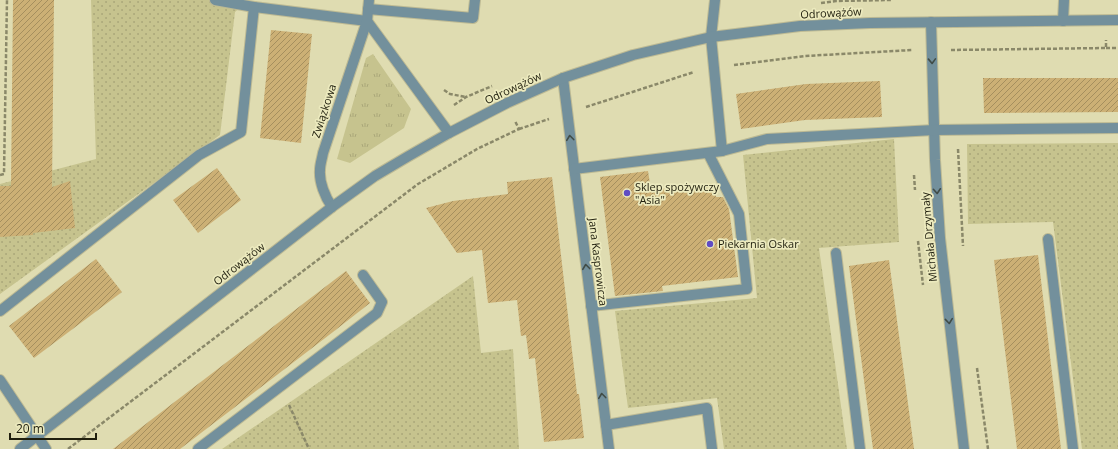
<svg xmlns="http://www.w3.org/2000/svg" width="1118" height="449" viewBox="0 0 1118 449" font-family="'Open Sans',sans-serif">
  <defs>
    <pattern id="grass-tufts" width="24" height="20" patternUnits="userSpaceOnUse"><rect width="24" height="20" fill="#c6c38e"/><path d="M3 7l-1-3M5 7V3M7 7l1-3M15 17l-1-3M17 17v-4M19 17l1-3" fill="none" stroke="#aaa779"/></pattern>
    <pattern id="garden-dots" width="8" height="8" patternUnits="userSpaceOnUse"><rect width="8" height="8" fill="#c6c38e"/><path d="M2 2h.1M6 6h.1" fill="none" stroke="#aaa779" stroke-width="1.8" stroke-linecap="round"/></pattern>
    <pattern id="building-hatch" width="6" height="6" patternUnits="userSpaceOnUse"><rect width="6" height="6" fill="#ccb075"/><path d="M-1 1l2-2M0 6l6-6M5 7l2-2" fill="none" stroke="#a58f5e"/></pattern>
  </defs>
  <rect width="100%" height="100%" fill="#dfdcb1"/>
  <path fill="url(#grass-tufts)" d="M373,54l38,55 -7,19 -54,35 -13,-4 29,-101z"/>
  <g fill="url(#garden-dots)">
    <path d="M91,0h157l-13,12 -15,123 -220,159v-110l96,-25z"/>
    <path d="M894,139l5,103 -80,6 28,201h-123l-7,-51 -89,10 -13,-97 142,-13 -14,-143z"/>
    <path d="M1118,143v306h-36l-29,-227 -85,2 -1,-80z"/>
    <path d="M473,276l8,77 32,-4 6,100h-297z"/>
  </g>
  <g fill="url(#building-hatch)">
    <path d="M13,0h41l-2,187 18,-6 5,47 -42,5v2l-33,2v-51h11z"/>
    <path d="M271,30l41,4 -11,109 -41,-5z"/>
    <path d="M983,78h135v34l-134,1z"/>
    <path d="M880,81l2,36 -77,3 -64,9 -5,-35 70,-10z"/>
    <path d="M217,168l24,32 -43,33 -25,-33z"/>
    <path d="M648,171l3,19 63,-7 2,14h7l6,12 9,68 -76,9 1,5 -48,5 -15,-119z"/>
    <path d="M552,177l25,217h2l5,44 -40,4 -9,-84 -6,1 -3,-24 -5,1 -4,-36 -29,3 -6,-53 -25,3 -31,-45 27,-7 55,-7 -1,-12z"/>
    <path d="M1038,255l23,194h-44l-23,-189z"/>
    <path d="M96,259l26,33 -88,66 -25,-32z"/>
    <path d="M889,260l25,189h-41l-24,-183z"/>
    <path d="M346,271l24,32 -37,29 -153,117h-67z"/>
  </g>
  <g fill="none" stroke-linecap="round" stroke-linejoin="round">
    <g stroke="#bdba94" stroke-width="12">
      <g id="minor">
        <path d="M215,0l39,7 113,14 82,112"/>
        <path d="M715,0l-4,37 11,114"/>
        <path d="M368,9l105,9 2,-18"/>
        <path d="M1063,21l1,-21"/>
        <path d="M931,22l4,138 5,78 24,211"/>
        <path d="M563,78l46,371"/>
        <path d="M574,169l148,-18 45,-12 167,-9 184,-2"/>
        <path d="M332,207c-7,-10 -13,-25 -12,-37 0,-6 2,-11 3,-17l44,-132 2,-21"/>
        <path d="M1048,239l25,210"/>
        <path d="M836,253l24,196"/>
        <path d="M591,306l156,-17 -8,-75 -31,-61"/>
        <path d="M0,311l199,-156 42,-23 13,-125"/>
        <path d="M0,380l46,69"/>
        <path d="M606,425l101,-17 5,41"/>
        <path d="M20,449l312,-242 43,-31 32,-19 42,-24 58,-30 56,-25 70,-23 78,-18 89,-11 70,-3 248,-3"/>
        <path d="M198,449l179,-136 5,-11 -19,-27"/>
      </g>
    </g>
    <g stroke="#8a8869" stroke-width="2.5" stroke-dasharray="4 2" stroke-linecap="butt">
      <path d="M821,3l15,-2 55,-1"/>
      <path d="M1106,48h12"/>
      <path d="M951,50l155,-2v-8"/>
      <path d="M734,65l71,-9 107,-6"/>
      <path d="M444,90l6,4 16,3"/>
      <path d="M454,105l12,-8 26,-11"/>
      <path d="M586,107l108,-35"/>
      <path d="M519,129l30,-10"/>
      <path d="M958,149l5,97"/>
      <path d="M0,175l4,-1 3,-174"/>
      <path d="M914,175l1,15"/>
      <path d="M918,241l5,44"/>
      <path d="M977,368l11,81"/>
      <path d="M289,405l20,44"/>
      <path d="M68,449l350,-265 59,-35 42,-20 -4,-8"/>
    </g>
    <use href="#minor" stroke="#73909c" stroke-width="10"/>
  </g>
  <defs><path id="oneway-chevron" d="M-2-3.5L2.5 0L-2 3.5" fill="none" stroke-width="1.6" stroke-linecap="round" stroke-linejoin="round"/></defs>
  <g stroke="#414c47">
    <use href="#oneway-chevron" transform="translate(932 61) rotate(88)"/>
    <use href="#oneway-chevron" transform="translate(570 138) rotate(-97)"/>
    <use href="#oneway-chevron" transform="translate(937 191) rotate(86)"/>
    <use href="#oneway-chevron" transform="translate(586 267) rotate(-97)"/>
    <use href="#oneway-chevron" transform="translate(949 321) rotate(84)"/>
    <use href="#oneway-chevron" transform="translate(602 396) rotate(-97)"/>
  </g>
  <g fill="#5f4cc4" stroke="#eceabe" stroke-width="1.5">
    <circle cx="627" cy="193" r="4"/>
    <circle cx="710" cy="244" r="4"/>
  </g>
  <g text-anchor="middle" stroke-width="3.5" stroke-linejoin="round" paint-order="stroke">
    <g font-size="11" fill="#201f0e" stroke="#eceabe">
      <text transform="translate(831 13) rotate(-3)" y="4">Odrowążów</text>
      <text transform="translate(513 88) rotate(-25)" y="4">Odrowążów</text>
      <text transform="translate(324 111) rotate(-72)" y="4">Związkowa</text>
      <text transform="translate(929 237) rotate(-95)" y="4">Michała Drzymały</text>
      <text transform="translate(598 262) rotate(83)" y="4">Jana Kasprowicza</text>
      <text transform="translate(239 264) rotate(-38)" y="4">Odrowążów</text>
    </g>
    <g font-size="11" fill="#201f0e" stroke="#eceabe" text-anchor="start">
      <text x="635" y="191">Sklep spożywczy<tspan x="635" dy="13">"Asia"</tspan></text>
      <text x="718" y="248">Piekarnia Oskar</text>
    </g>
  </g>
  <path d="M10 433v6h86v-6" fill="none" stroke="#201f0e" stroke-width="2"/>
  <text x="16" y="433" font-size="12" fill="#201f0e" stroke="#eceabe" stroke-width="3" paint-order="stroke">20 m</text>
</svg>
